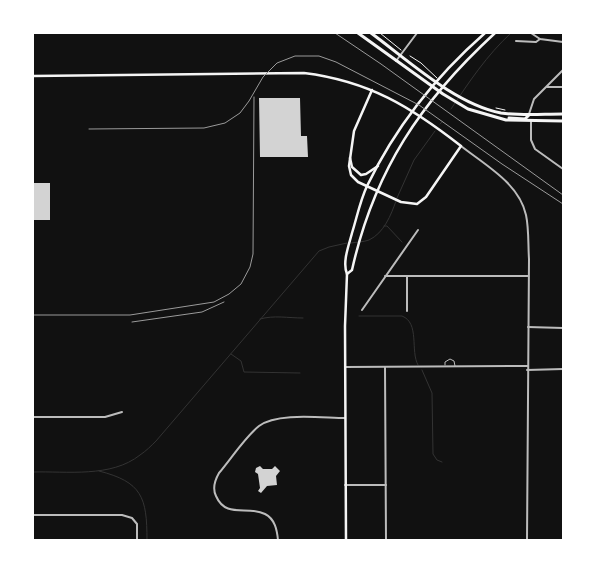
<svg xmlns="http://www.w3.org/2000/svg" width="596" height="573" viewBox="0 0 596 573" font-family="Manrope,sans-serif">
  <rect width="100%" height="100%" fill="#111"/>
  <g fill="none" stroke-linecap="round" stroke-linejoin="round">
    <g stroke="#333" stroke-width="1">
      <path d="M451,109c18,-27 36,-54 60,-76"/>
      <path d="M440,124l2,-2"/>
      <path d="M397,198l17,-38 21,-29"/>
      <path d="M384,226h3l15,16"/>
      <path d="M351,243c5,-1 13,-1 18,-3 15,-7 22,-25 27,-39"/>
      <path d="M359,316h43c18,7 8,35 16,49"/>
      <path d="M260,319c14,-4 28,-1 43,-1"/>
      <path d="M231,354l10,7 3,11 56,1"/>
      <path d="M422,370l10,23 1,61 4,6 5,2"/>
      <path d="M99,471c43,11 48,26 48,69"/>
      <path d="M33,472c34,-1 78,6 107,-17 6,-4 11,-9 16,-14l163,-190 10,-4 18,-4"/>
    </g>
  </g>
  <g fill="#d3d3d3">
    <path d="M259,98h41l1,38h6l1,21h-48z"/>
    <rect x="33" y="183" width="17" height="37"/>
    <path d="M260,466l3,3h9l3,-3 5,5 -4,5 1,9 -10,1 -6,7 -3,-2 2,-3 -2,-14 -3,-2 1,-4z"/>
  </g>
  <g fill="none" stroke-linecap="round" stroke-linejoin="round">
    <g stroke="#f5f5f5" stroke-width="1">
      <path d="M380,33l21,17"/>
      <path d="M410,56l11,7 16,15"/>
      <path d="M496,108l9,2"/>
    </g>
    <path stroke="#bcbcbc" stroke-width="1" d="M445,365v-3l5,-3 4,2 1,5"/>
    <g stroke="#bcbcbc" stroke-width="2">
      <path d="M531,33l9,6 23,3"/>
      <path d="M516,41l20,1 4,-3"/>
      <path d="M547,87h16"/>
      <path d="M529,114l5,-15 29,-29"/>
      <path d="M531,122v18l4,9 28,20"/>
      <path d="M461,146c24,19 58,37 65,69 3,14 2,30 3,44l-2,281"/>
      <path d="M385,276h143"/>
      <path d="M407,276v35"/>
      <path d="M362,310l56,-80"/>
      <path d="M528,327l35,1"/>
      <path d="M345,367l183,-1"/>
      <path d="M385,367l1,173"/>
      <path d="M527,370l36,-1"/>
      <path d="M33,417h72l17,-5"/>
      <path d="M345,485h41"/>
      <path d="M33,515h89l10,3 5,6v16"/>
      <path d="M278,540c-1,-10 -3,-21 -13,-26 -18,-9 -39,5 -49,-18 -4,-8 -1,-16 3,-23 12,-14 26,-36 40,-47 18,-14 64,-8 86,-8"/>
    </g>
    <path stroke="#bcbcbc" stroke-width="2" d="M396,61l21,-28"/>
    <g stroke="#f5f5f5" stroke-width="2.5">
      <path d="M33,76l271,-3c65,8 107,34 157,73l-35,51 -9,7 -16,-2 -43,-20 -7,-7 -2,-9 5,-35 18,-41"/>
      <path d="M350,158l2,9 9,8 5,-1 12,-8"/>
      <path d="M347,274l5,-4c22,-99 69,-169 143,-237"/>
      <path d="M346,540l-1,-214 2,-52c-5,-12 2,-29 5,-41 5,-16 8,-32 15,-47 28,-58 69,-110 118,-153"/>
    </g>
    <g stroke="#f5f5f5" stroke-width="3">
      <path d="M358,33l85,61 25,15 38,11 57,1"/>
      <path d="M371,33c38,28 84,71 130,80 21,3 41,1 62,1"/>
      <path d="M509,118l16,1 4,-4"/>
    </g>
    <g stroke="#9a9a9a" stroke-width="1">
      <path d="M335,33l46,31 182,131"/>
      <path d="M89,129l115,-1 21,-5 15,-10 9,-12 14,-24 14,-14 18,-7h24l17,6 83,43 83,59 61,40"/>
      <path d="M33,315h97l84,-13 15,-8 12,-10 9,-17 3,-13 1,-157"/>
      <path d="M132,322l70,-10 22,-10"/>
    </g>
  </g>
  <rect width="596" height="573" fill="none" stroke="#ffffff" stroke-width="68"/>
</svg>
